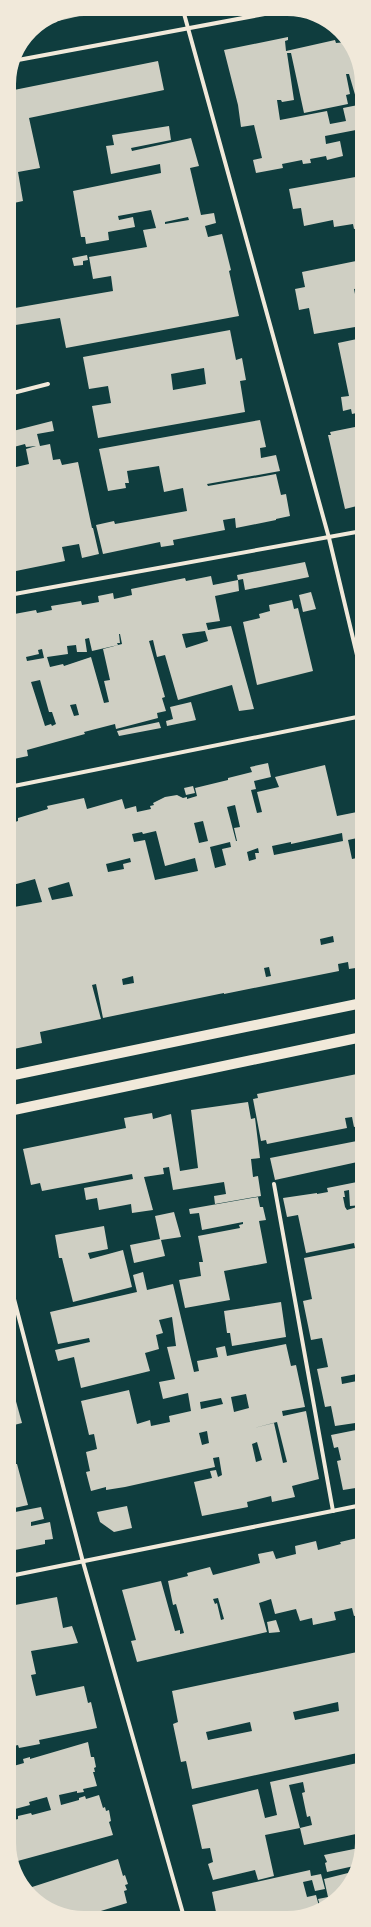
<svg xmlns="http://www.w3.org/2000/svg" width="371" height="1927" viewBox="0 0 371 1927" font-family="'Open Sans',sans-serif">
  <rect width="100%" height="100%" fill="#0f3d3e"/>
  <g fill="#cfcfc3" fill-rule="evenodd">
    <path d="M84,9l21,1 -47,11v-3h-2l1,4 -17,3 15,-10z"/>
    <path d="M288,37v3l-3,1 1,10 49,-11 1,3 11,-1 14,32v33l-2,1 2,21 -36,7 1,8 14,-3 3,15 -16,4 -1,-4 -16,3 1,4 -8,1 -1,-4 -20,4 1,4 -27,5 -3,-13 9,-2 -8,-33 -13,2 -3,-22 -14,-55zM287,53h4l13,60 44,-9 -2,-9 4,-1 -4,-20h3l9,31 -15,3 3,13 -16,3 -3,-13 -47,9 -3,-20h4l1,2 12,-2z"/>
    <path d="M158,61l6,29 -135,28 11,50 -22,4 5,29 -14,3v-113z"/>
    <path d="M169,126l2,14 -40,8 1,3 59,-13 8,28 -9,2 11,47 13,-2 2,10 -11,3 3,11 14,-3 9,36 -2,1 10,45 -173,32 -6,-30 -51,8v-17l104,-18 -2,-15 -18,3 -4,-22 58,-10 -4,-17 13,-2 -5,-18 -33,6 1,4 14,-3 2,10 -27,5 1,8 -23,4 -1,-7h-4l-8,-46 88,-18 -1,-9 -49,10 -5,-28 8,-1 -2,-10zM188,217l1,3 -24,4v-2z"/>
    <path d="M361,176v52l-7,1 -1,-5 -19,3 -1,-7 -29,6 -3,-18 -8,1 -4,-20z"/>
    <path d="M87,255l1,5 -5,1v4l-9,1 -2,-8z"/>
    <path d="M361,260v28l-7,1 2,10 5,-1v28l-47,8 -5,-26 -10,2 -4,-21 10,-2 -3,-15z"/>
    <path d="M230,330l6,30 6,-2 4,22 -6,1 5,31 -147,26 -6,-32 19,-3 -3,-17 -19,3 -6,-32zM204,368l2,16 -33,6 -2,-16z"/>
    <path d="M357,339l3,11h1v62l-9,2 -1,-5 -8,2 -2,-14 8,-1 -11,-53z"/>
    <path d="M260,420l6,27 -6,1 1,10 15,-3 4,16 -73,13 1,2 68,-12 5,21 5,-1 4,22 -14,3v1l-40,8 -1,-10 -12,2 2,10 -52,10 1,5 -13,2 -1,-5 -57,12 -7,-29 18,-4 1,3 72,-13 -4,-23 -19,4 -5,-26 -32,5 2,12h-4l1,5 -18,3 -9,-42z"/>
    <path d="M52,421l2,10 -17,3 3,12 10,-2 3,16 7,-1 2,6 16,-3 14,66h1l6,26 -17,4 -3,-14 -17,3 3,14 -54,11 -2,-140zM25,444l1,3 10,-1 -10,3 3,15 -13,3 -6,-19z"/>
    <path d="M355,427l6,32v46l-16,4 -17,-74h3l-1,-3z"/>
    <path d="M305,562l4,15 -64,13 -2,-11 -5,1 -1,-5z"/>
    <path d="M211,576l2,9 25,-5 1,11 -24,5 5,25 -14,2 2,7 23,-4 23,83 -15,2 -7,-26 -54,15 -13,-45 -8,2 -4,-17 -4,1 16,56 -3,1 4,13 -9,2 1,5 -42,11 -1,-5 -31,8 1,2 -58,16 1,6 -19,4v-96l5,-1 -1,-3 -4,1v-46l27,-5 1,3 15,-3 -1,-4 30,-5 1,4 17,-3 -1,-6 15,-3 1,6 18,-4 -1,-6 54,-11 1,3zM205,631l3,10 -22,7 -4,-14zM119,634h1l2,10 -19,5 7,31 -6,1 5,21 -5,1 -13,-46 -27,9 -1,-2 -13,3 -3,-10 21,-3 -1,-8 9,-1 1,7h10l-2,-13 4,-1 3,13 26,-6 -1,-2h3zM42,649l2,9 -17,3 -1,-4 13,-3 -1,-4zM40,680l9,32h3l4,12 -4,2 -1,-2 -6,2 -14,-44zM76,704l3,11 -5,1 -4,-11z"/>
    <path d="M311,592l5,17 -13,3 -4,-17z"/>
    <path d="M292,600l2,9 4,-1 15,63 -56,14 -14,-63 17,-4 -1,-4 11,-3 -1,-6z"/>
    <path d="M191,702l5,18 -29,6 -1,-5 7,-2 -3,-12z"/>
    <path d="M159,722l2,6 -42,8 -2,-5z"/>
    <path d="M268,763l3,14 -17,4 2,8 -5,1 6,23 5,-1 -5,-20 22,-5 -4,-10 50,-12 12,51 25,-5v26l-14,3 4,19 5,-1 5,22v87l-13,2 -1,-7 -10,2 1,7 -115,23v-1l-5,1 -116,24 -7,-34 -4,1 9,34 -61,13 2,11 -33,7v-159l5,16 28,-5 -7,-23 -26,7v-62l9,-3v-3l30,-9 -1,-3 37,-8 3,11 35,-10 3,10 11,-3 1,6 14,-3 -1,-3 4,-1 -1,-2 12,-6 12,-2 6,3 4,-1v2l10,-3 -2,-8 33,-8v-2l24,-6 -2,-5zM235,805l5,22 -6,1 3,13h-1l-9,-34zM203,821l5,20 -9,2 -5,-20zM156,831l9,35 30,-8 3,13 -43,9 -10,-40 -11,2 -2,-8 10,-2 1,2zM342,833l1,8 -69,14 -2,-9 19,-4v2zM230,842l1,5 -9,2 4,16 -11,3 -5,-21zM258,848l1,5h-4l1,6 -7,2 -2,-9zM130,858l1,4 -8,2 1,5 -16,3 -2,-8zM69,882l4,14 -21,4 -4,-12zM333,936l1,6 -13,3 -1,-6zM269,967l2,9 -5,1 -2,-9zM133,976l1,7 -11,2 -1,-6z"/>
    <path d="M193,786l2,7 -9,2 -2,-7z"/>
    <path d="M362,1073v52l-8,2 -2,-10 -7,1 2,10 -80,16 -1,-4 -5,1 -8,-42 5,-1 -1,-4z"/>
    <path d="M248,1102l3,17 4,-1 5,40 -9,1 2,18 5,-1 3,20 -46,8 -1,-8 12,-2 -2,-12 -51,8 -4,-23 -6,1 1,6 -20,3 9,33 -21,3 -1,-9 -32,6 -2,-12 -11,2 -2,-12 49,-9 -1,-5 -90,17 -2,-8 -9,2 -8,-36 103,-21 -2,-10 28,-5 1,6 18,-5 9,57 18,-3 -7,-58z"/>
    <path d="M362,1140v21l-87,19 -5,-22z"/>
    <path d="M362,1181v24l-12,1 -1,-16 -5,1 1,6h-2l2,10 2,3 13,-4 2,8v97h-2l2,2v60l-21,4 1,7 20,-4v42l-27,4 -4,-20 -6,1 -8,-38 11,-2 -6,-29 -11,2 -8,-39 9,-2 -8,-41 51,-10 -1,-5 -48,10 -8,-38 -11,2 -4,-19 34,-5v1l11,-2 -1,-4z"/>
    <path d="M258,1197l2,10h3l3,13 -7,1 8,42 -43,8 6,29 -45,8 -6,-28 22,-4 -2,-14h4l-5,-26 42,-8 -1,-3 4,-1v-2l-41,8 -3,-17 -9,1 -1,-5z"/>
    <path d="M174,1212l7,25 -20,3 4,16 -31,7 -4,-18 30,-6 -5,-23z"/>
    <path d="M104,1226l4,23 -20,4 2,6 33,-9 9,37 -59,15 -11,-44h-3l-4,-23z"/>
    <path d="M143,1272l4,18 26,-6 21,88 5,-1 -2,-10 21,-4 -2,-9 9,-2 2,10 59,-12 5,22 5,-1 9,42 -23,4 1,5 23,-5 13,68 -27,7 3,11 -23,5 -1,-6 -24,6 1,5 -46,9 -8,-34 18,-4 -2,-7 6,-1 2,7 4,-2 -3,-18 -6,1 2,9 -90,20 -19,3v-3l-15,4 -5,-19 4,-1 -4,-19 11,-3 -3,-15 -5,1 -8,-34 48,-11 8,34 13,-4 1,6 19,-4 -1,-6 22,-5 -3,-18 -25,6 -4,-17 16,-3 -8,-32 9,-1 -4,-29 -13,3 4,13 -7,2 3,14 -14,4 5,18 -69,17 -7,-31 -16,4 -3,-11 35,-8 -1,-4 -31,6 -8,-32 87,-20 -4,-17zM246,1394l3,14 -15,4 -3,-15zM221,1398l2,6 -22,5 -1,-7zM277,1422l10,40 -4,1 -9,-40 -20,5zM207,1431l2,12 -7,2 -3,-12zM257,1442l5,18 -6,2 -4,-18z"/>
    <path d="M281,1302l5,35 -54,9 -2,-13h-3l-3,-22z"/>
    <path d="M9,1387h3l10,36 -12,3z"/>
    <path d="M10,1426l5,22 -3,1 3,15h2l11,41 -18,4z"/>
    <path d="M361,1429l1,58 -19,3 -6,-29 4,-1 -3,-13 -4,1 -3,-13z"/>
    <path d="M127,1506l5,22 -18,4 -14,-10 -3,-10z"/>
    <path d="M41,1507l3,12 -13,3v4l19,-4 3,17 -8,1v4l-35,7v-38z"/>
    <path d="M362,1537v77l-8,2 -2,-8 -18,4 2,8 -23,5 -1,-7 -12,3 -4,-12 -21,5 -4,-15 -12,4 8,29 -130,30 -6,-21 5,-1 -14,-50 39,-9 14,50 5,-1v4l4,-1 -8,-29 -3,1 -5,-24 20,-5 -1,-3 23,-6 3,8 47,-12 -2,-9 15,-3 3,8 20,-5 -1,-8 21,-5 2,9 23,-6 -1,-2zM218,1598l6,21 -3,1 -4,-17 -2,1 -2,-5z"/>
    <path d="M57,1597l6,31 9,-2 6,17 -47,8 5,23 -5,1 5,21 48,-10 4,17 3,-1 6,26 -58,12 1,4 -21,4 -1,-3 -8,2v-88h2l-1,-4h-1v-49z"/>
    <path d="M276,1620l4,12 -11,1 -2,-11z"/>
    <path d="M362,1651v101l-170,37 -6,-28 -5,1 -8,-38 5,-2 -6,-31zM338,1702l1,9 -44,9 -2,-8zM250,1722l2,9 -44,9 -2,-8z"/>
    <path d="M88,1742l3,15h3l2,10 -2,1 1,4h-2l4,14 -14,3 1,3 -7,1v-2l-18,4 2,10 18,-5v-2l6,-2 1,3 13,-4 4,13 2,-1 1,4 3,-1 2,11 -2,1 4,13 -99,27 -4,-9v-32l8,-2v-3l13,-3 1,2 19,-5 -4,-13 -18,5 1,3 -15,4 -1,-2 -4,1v-41l14,-4 -1,-4 7,-2v2z"/>
    <path d="M362,1762v86l-8,18 -27,6 -2,-9 2,-1 -3,-7 35,-7 -3,-14 -52,11 -4,-17 -35,7 9,41 -16,4 -3,-10 -42,10 -5,-16 5,-2 -3,-14 -8,1 -10,-44 66,-16 7,29 12,-3 -7,-33zM303,1782l2,10 -3,1 5,24 3,-1 2,9 -12,3 -11,-43z"/>
    <path d="M118,1859l5,17 2,-1 3,9 -3,1 2,5 -3,1 3,12 -36,11 1,3h-23l-41,-24 -2,-4z"/>
    <path d="M310,1870l1,6 10,-2 4,15 -10,2 -3,-11 -9,2 4,15 9,-2 3,11 -22,11h-80l-5,-25z"/>
    <path d="M352,1872l-9,21 -23,12 -2,-6 10,-2 -4,-18z"/>
  </g>
  <g fill="none" stroke-linecap="round" stroke-linejoin="round">
    <g stroke="#f1e9da" stroke-width="4">
      <path d="M183,10l146,528 33,138"/>
      <path d="M18,60l263,-49"/>
      <path d="M9,394l39,-10"/>
      <path d="M9,595l353,-64"/>
      <path d="M9,787l353,-71"/>
      <path d="M274,1184l59,327"/>
      <path d="M9,1280l74,282 101,355"/>
      <path d="M10,1576l352,-71"/>
    </g>
    <g stroke="#f1e9da" stroke-width="10">
      <path d="M9,1076l353,-73"/>
      <path d="M9,1111l353,-74"/>
    </g>
  </g>
  <path d="M0 0H371V1927H0ZM84 16H287A68 68 0 0 1 355 84V1843A68 68 0 0 1 287 1911H84A68 68 0 0 1 16 1843V84A68 68 0 0 1 84 16Z" fill="#f1e9da" fill-rule="evenodd"/>
</svg>
